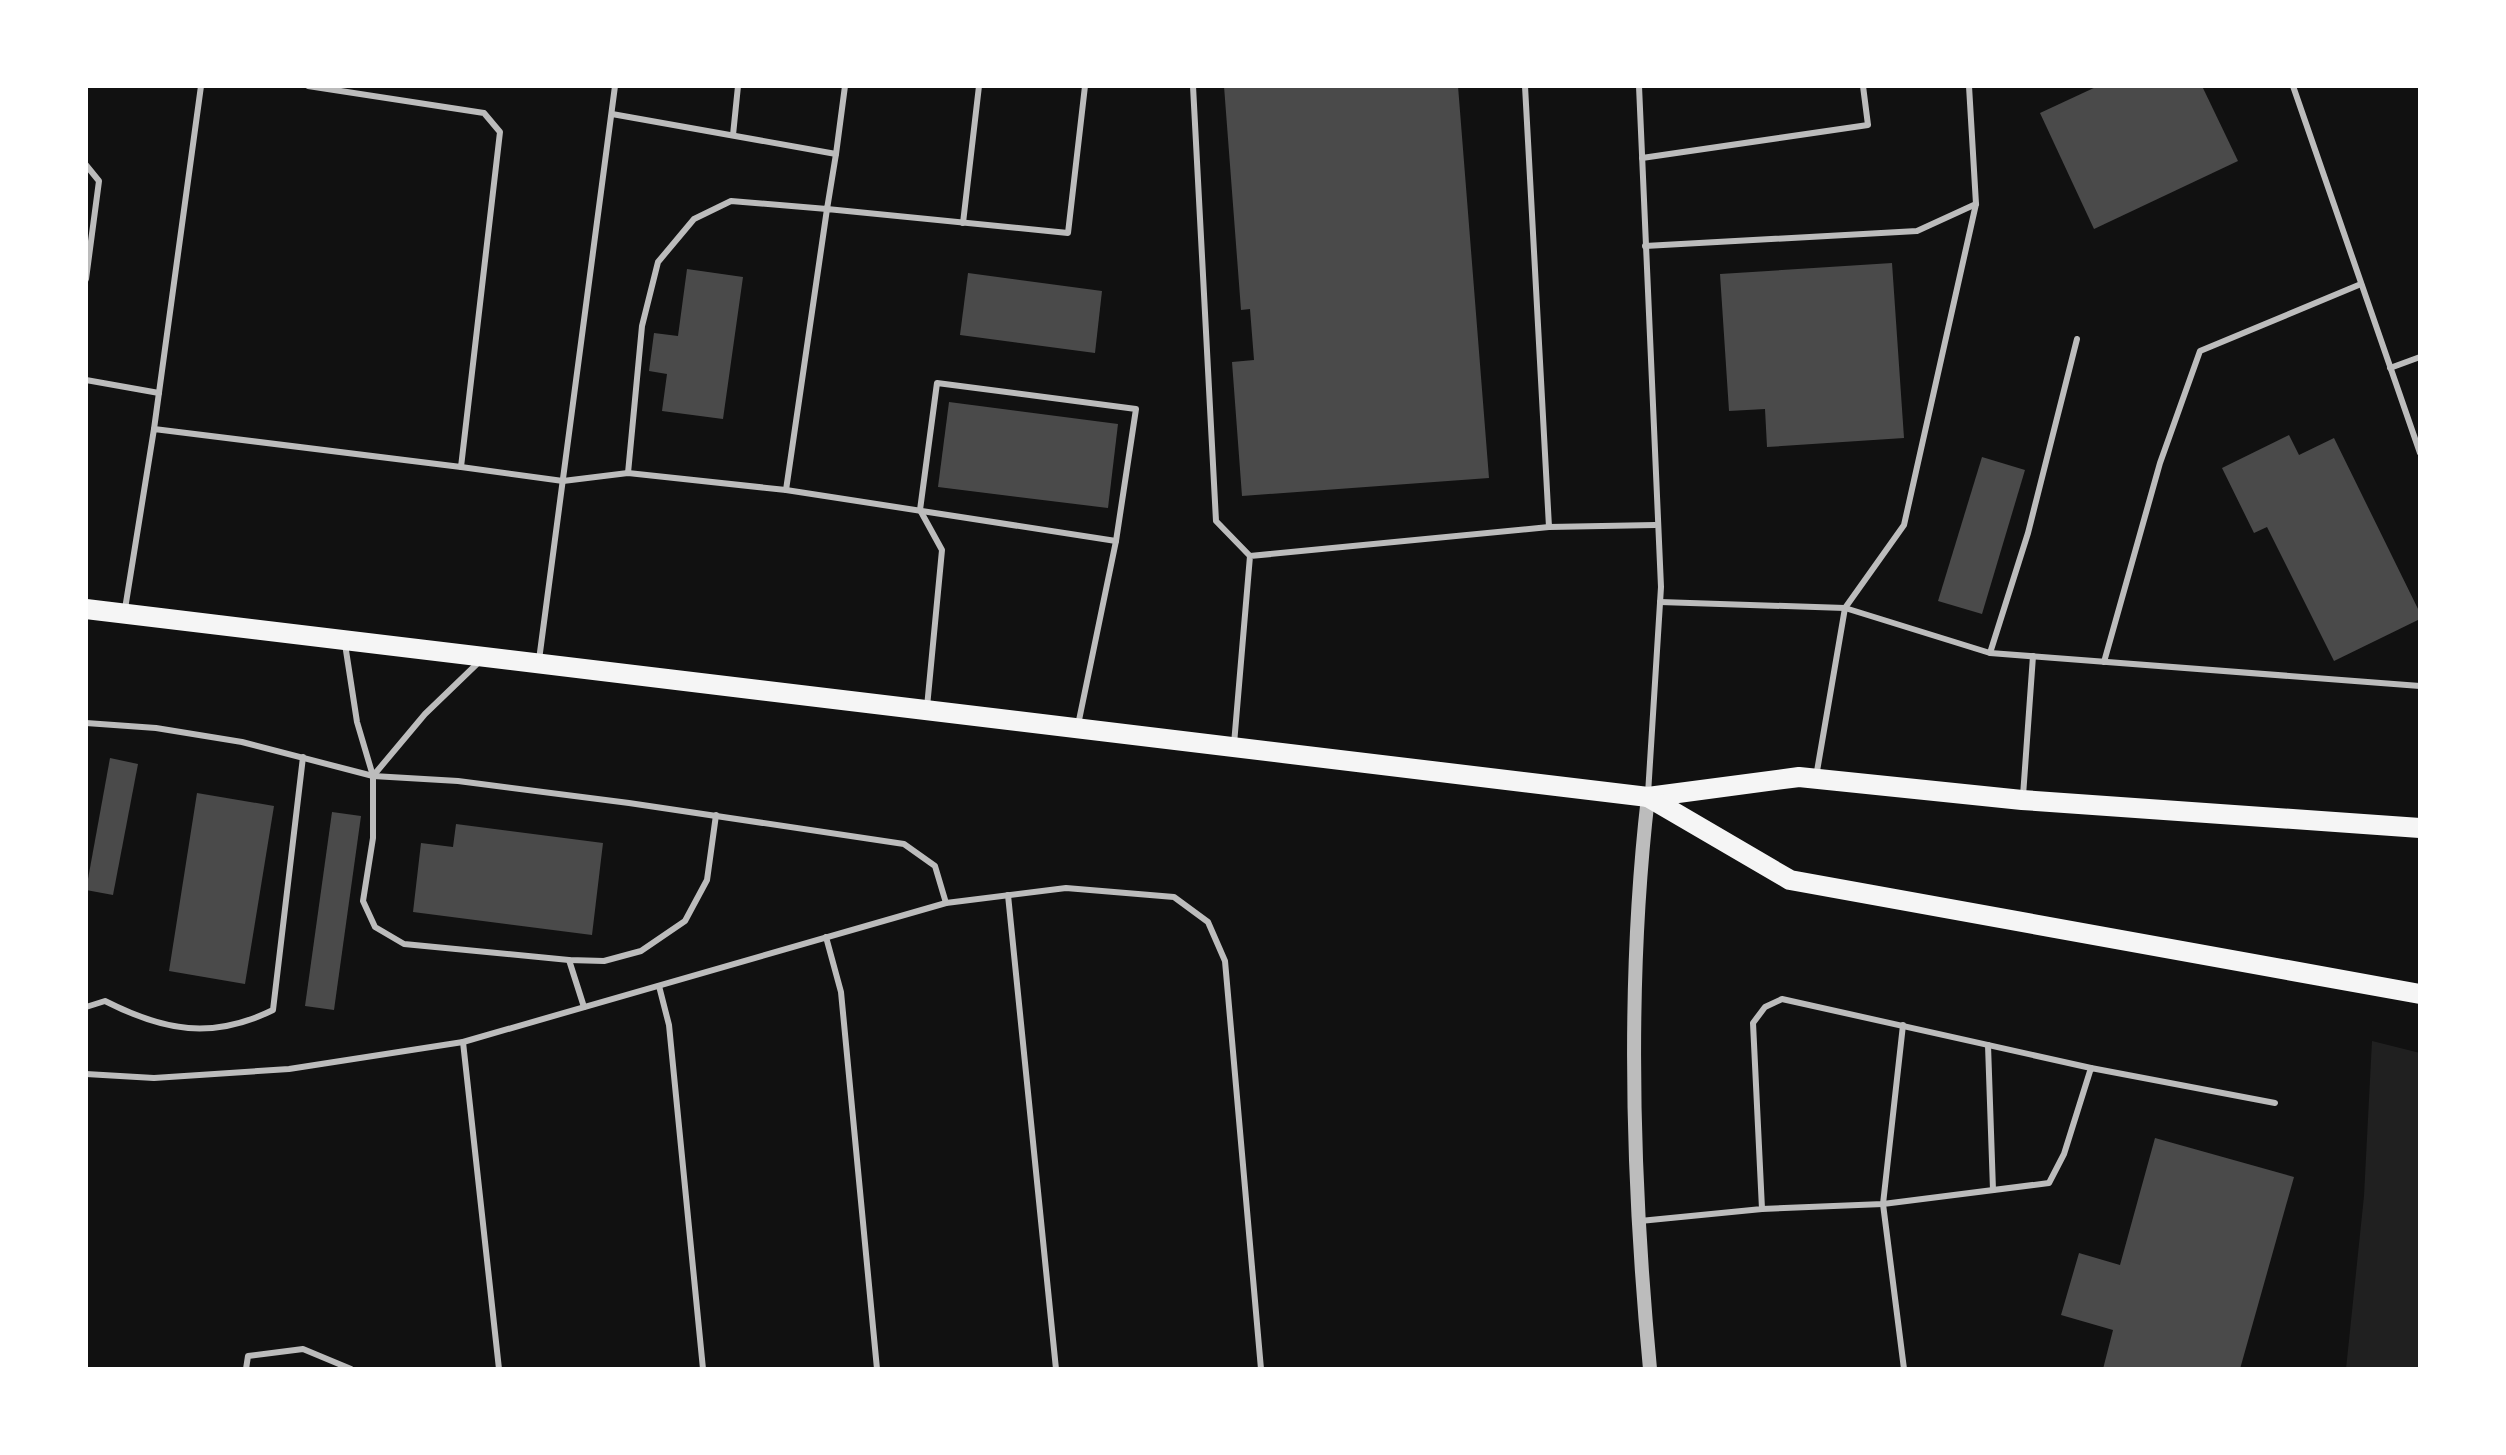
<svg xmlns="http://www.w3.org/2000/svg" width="2506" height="1455" viewBox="0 0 2506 1455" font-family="'Exo 2',sans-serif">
  <rect width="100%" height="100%" fill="#111"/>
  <path fill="#202020" d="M2372,1041l48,12v316h-74l18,-173z"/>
  <g fill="#4a4a4a">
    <path d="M1224,86h234l31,392 -247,18 -10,-134 22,-2 -4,-51 -9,1z"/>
    <path d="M2098,86h104l36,75 -144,68 -54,-116z"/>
    <path d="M1892,263l12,175 -137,9 -2,-38 -36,2 -9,-137z"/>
    <path d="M687,269l56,8 -20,142 -61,-8 5,-37 -18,-3 5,-38 24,3z"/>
    <path d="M968,273l134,18 -7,62 -135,-18z"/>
    <path d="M949,402l169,22 -10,84 -170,-21z"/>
    <path d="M2289,435l10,20 35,-17 86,175v6l-86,42 -67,-134 -13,6 -32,-65z"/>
    <path d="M1982,457l43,13 -43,144 -44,-13z"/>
    <path d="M110,758l28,6 -25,131 -27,-5z"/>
    <path d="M197,793l77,13 -29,178 -76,-13z"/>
    <path d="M332,812l29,4 -27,194 -29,-4z"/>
    <path d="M456,824l147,19 -11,92 -179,-23 8,-69 32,4z"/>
    <path d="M2155,1138l139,39 -54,192h-137l10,-39 -52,-15 18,-62 41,12z"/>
  </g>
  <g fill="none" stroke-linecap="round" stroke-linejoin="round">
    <g stroke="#bcbcbc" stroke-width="6">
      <path d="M1193,86l23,435 34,35"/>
      <path d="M1525,86l24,441 106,-2"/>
      <path d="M1639,86l22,501 -13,207"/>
      <path d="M2293,86l127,367"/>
      <path d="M612,114l224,40 -9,55 -96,-8 -37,18 -36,43 -16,64 -14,147"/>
      <path d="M733,135l5,-49"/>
      <path d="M836,154l9,-68"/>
      <path d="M1642,158l226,-33 -5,-39"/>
      <path d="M86,165l13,16 -13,98"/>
      <path d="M963,223l16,-137"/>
      <path d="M1645,246l272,-15 59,-27"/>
      <path d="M2390,368l30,-11"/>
      <path d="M86,380l73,13"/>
      <path d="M154,429l47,-343"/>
      <path d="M461,467l102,14 65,-8 158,17 41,-281 241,24 17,-147"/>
      <path d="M786,490l330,51"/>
      <path d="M1660,602l185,6 145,45 430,33"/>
      <path d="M125,609l29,-180 307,38 39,-335 -16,-19 -176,-27"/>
      <path d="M345,644l12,78 16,54 52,-62 55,-53"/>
      <path d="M1990,653l38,-120 49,-194"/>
      <path d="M539,660l76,-574"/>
      <path d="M2104,662l56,-199 40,-112 161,-67"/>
      <path d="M927,707l15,-157 -22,-40 17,-127 199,26 -20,132 -38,184"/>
      <path d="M86,723l70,5 86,14 131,34 85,5 171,22 275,41 31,22 11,37"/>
      <path d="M1234,744l16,-188 299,-29"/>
      <path d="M373,776v62l-10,63 12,26 29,17 165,16 35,1 37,-10 44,-30 22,-41 9,-65"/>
      <path d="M1816,777l29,-169 59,-83 72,-321 -7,-118"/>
      <path d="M2023,796l10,-140"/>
      <path d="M1008,895l48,474"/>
      <path d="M826,937l15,55 36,377"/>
      <path d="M569,960l15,47"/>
      <path d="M659,986l10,39 34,344"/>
      <path d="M86,1007l19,-6c59,30 107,39 168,9l30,-253"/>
      <path d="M463,1042l36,327"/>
      <path d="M1988,1045l5,145"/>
      <path d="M86,1074l68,4 135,-9 174,-27 483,-139 120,-15 108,9 34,25 17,39 36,408"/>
      <path d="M1762,1209l121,-5 20,-179"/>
      <path d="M1640,1221l122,-12 -9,-186 12,-16 17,-8 309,69"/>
      <path d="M246,1369l2,-13 55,-7 48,20"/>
      <path d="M1904,1369l-21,-165 166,-21 15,-29 27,-86 184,35"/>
    </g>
    <path stroke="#bcbcbc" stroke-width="14" d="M1648,797c-22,189 -16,383 2,572"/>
    <g stroke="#f5f5f5" stroke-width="20">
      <path d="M86,609l1562,188 151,-20 223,23 398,28"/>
      <path d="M1648,797l142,83 630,114"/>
    </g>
  </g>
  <rect width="2506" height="1455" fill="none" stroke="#ffffff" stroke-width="176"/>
</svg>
